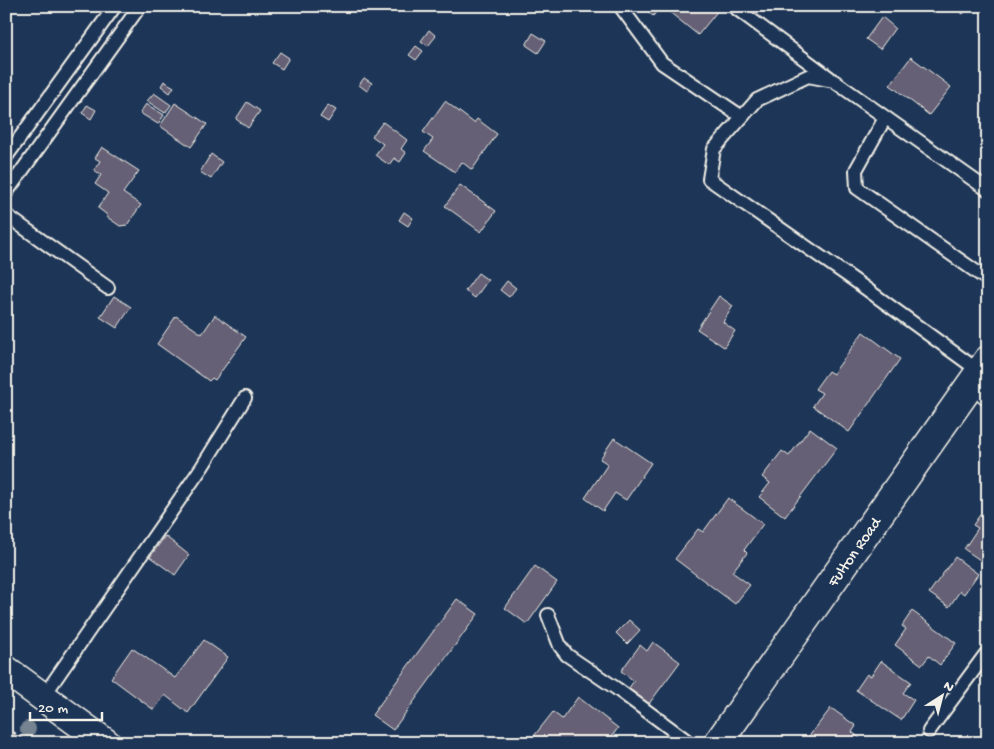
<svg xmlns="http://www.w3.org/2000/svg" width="994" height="749" viewBox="0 0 994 749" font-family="'Gochi Hand',sans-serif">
  <rect width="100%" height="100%" fill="#1d3557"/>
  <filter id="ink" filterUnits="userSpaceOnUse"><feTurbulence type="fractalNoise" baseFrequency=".02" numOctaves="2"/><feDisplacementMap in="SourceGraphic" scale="10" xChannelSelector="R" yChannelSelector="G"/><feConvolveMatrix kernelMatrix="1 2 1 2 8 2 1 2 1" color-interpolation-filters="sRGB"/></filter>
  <g filter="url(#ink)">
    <g fill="#656075" stroke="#f4f1e8">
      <path d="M641,6h20l-8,10z"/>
      <path d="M662,6h56l2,2 -22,27z"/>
      <path d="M952,6h17l-6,8z"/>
      <path d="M882,17l13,11 -15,21 -14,-10z"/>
      <path d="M429,30l7,6 -8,10 -7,-5z"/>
      <path d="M533,33l13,8 -8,12 -12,-8z"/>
      <path d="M416,46l7,5 -7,9 -7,-5z"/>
      <path d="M280,52l9,6 -7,11 -10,-6z"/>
      <path d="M911,57l40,30 -22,28 -39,-30z"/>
      <path d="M364,78l8,5 -5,8 -8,-6z"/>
      <path d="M164,81l10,6 -4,6 -9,-7z"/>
      <path d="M154,93l17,12 -6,8 -18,-12z"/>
      <path d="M445,101l29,22 3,-4 20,15 -25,36 -10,-8 -7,10 -31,-21 9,-12 -10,-7z"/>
      <path d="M247,102l13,9 -12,17 -12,-9z"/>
      <path d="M175,103l32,21 -16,23 -31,-21z"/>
      <path d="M146,104l18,11 -6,9 -18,-11z"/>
      <path d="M87,105l9,5 -5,9 -9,-6z"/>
      <path d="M328,105l8,5 -8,12 -8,-5z"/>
      <path d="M383,122l24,18 -6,9 5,4 -6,9 -6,-4 -5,7 -14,-10 8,-11 -11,-8z"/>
      <path d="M102,147l37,24 -16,22 18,12 -14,20 -7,1 -13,-9 -1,-3 -8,-6 10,-15 -13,-9 6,-9 -7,-5 6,-9 -5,-3z"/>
      <path d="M211,154l11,8 -11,17 -11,-7z"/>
      <path d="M460,185l36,26 -15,21 -36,-26z"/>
      <path d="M404,212l9,6 -5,8 -9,-6z"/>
      <path d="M478,273l10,7 -13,18 -10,-7z"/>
      <path d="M507,281l9,7 -7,9 -9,-7z"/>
      <path d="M114,296l17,11 -14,21 -17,-11z"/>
      <path d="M719,296l14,10 -10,16 12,9 -11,16 -27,-18z"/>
      <path d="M215,315l31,22 -31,43 -3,-2 -3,3 -52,-37 19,-28 26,18z"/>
      <path d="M863,332l37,27 -51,73 -36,-26 9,-13 -7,-4 13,-18 5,3z"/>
      <path d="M810,428l27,20 -52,69 -26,-20 11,-14 -8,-6 20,-26 7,5z"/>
      <path d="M614,438l37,25 -25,37 -11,-7 -12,18 -18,-13 23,-34 -8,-5z"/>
      <path d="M728,498l35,26 -19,26 3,3 -15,19 18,13 -15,19 -60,-45 23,-30 5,3z"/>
      <path d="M984,509l4,3v43l-5,7 -19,-13 14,-21 -5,-3z"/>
      <path d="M165,536l24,19 -14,20 -25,-18z"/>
      <path d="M955,557l23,17 -14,20 -4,-3 -11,16 -20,-14z"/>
      <path d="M535,566l22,16 -30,42 -22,-16z"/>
      <path d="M457,599l21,15 -85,116 -21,-15z"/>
      <path d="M912,611l44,32 -16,22 -11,-9 -7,9 -27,-20 11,-16 -4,-3z"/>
      <path d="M629,620l11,10 -13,14 -11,-11z"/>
      <path d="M204,640l24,17 -40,56 -23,-18 -11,15 -43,-32 21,-30 43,30z"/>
      <path d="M653,642l27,20 -32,43 -20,-16 6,-8 -13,-10 19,-26 7,6z"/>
      <path d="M881,661l30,21 -8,11 11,7 -13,20 -45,-30 11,-16 4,2z"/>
      <path d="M578,697l40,31 -11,15h-63l-10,-7 19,-24 9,7z"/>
      <path d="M831,708l25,18 -4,6 14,11h-51l-8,-4z"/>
    </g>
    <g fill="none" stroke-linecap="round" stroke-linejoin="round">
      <g stroke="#f4f1e8" stroke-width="16">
        <g id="service">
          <path d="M620,6l42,57 80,54"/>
          <path d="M733,6l97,72"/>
          <path d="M885,118l-29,52 1,18 131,92"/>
          <path d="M6,157l109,-151"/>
          <path d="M6,193l134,-187"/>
          <path d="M6,215l102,73"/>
          <path d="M979,371l-125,-91 -145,-101 5,-30 43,-49 51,-24 26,5 154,109"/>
          <path d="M548,615l12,31 7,9 50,34 73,54"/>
          <path d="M43,697l159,-230 43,-69"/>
          <path d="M929,731l56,-76 3,-1"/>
        </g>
      </g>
      <g stroke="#f4f1e8" stroke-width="29">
        <path id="minor" d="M973,381l15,11"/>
      </g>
      <g stroke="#f4f1e8" stroke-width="31">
        <path id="tertiary" d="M6,670l100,73"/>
      </g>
      <g stroke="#f4f1e8" stroke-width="31">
        <path id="secondary" d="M718,743l270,-383"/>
      </g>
      <path stroke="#f4f1e8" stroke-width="3" stroke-dasharray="4 4" stroke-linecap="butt" d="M6,727l21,16"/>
      <use href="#service" stroke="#1d3557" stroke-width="12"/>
      <use href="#minor" stroke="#1d3557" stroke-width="25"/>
      <use href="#tertiary" stroke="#1d3557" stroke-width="28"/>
      <use href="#secondary" stroke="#1d3557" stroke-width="28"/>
    </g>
    <circle fill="#758490" cx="28" cy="729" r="8"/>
  </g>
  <g text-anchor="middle" stroke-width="4" stroke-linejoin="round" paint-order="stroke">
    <g font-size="16" fill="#f4f1e8" stroke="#1d3557">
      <text transform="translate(853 551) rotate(-55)" y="6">Fulton Road</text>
    </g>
  </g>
  <rect width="994" height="749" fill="none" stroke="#1d3557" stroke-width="25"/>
  <rect x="12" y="12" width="969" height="724" fill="none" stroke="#f4f1e8" stroke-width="2" filter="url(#ink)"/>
  <g transform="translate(942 696) rotate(36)" stroke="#1d3557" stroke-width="4" paint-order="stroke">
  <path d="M0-4L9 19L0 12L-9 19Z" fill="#f4f1e8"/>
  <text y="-8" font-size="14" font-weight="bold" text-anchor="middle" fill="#f4f1e8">N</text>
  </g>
  <path d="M30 712v8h72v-8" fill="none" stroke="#f4f1e8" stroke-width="2.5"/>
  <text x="38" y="712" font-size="15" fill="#f4f1e8" stroke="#1d3557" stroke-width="4" paint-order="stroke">20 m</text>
</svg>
